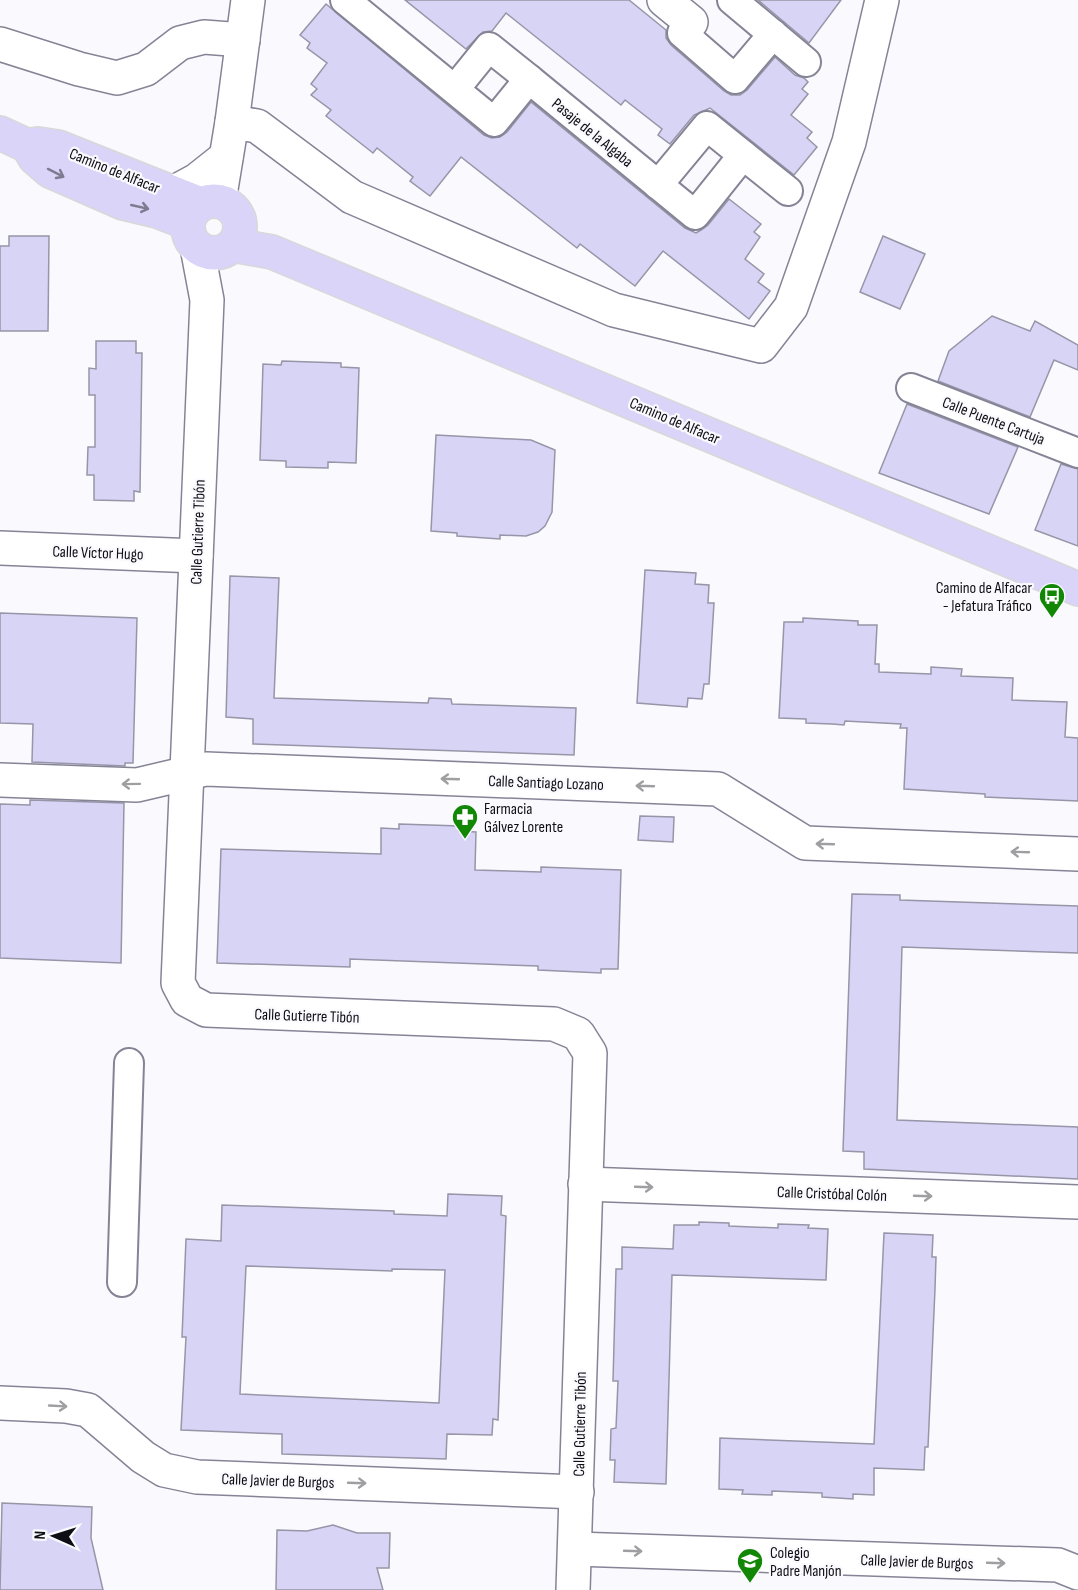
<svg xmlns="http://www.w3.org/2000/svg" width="1078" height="1590" viewBox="0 0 1078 1590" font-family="'Sofia Sans Condensed',sans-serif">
  <rect width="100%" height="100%" fill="#fafafe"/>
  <g fill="#d7d4f6" stroke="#9795a7" stroke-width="1.5" fill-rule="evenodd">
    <path d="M405,0h224l37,30v8l5,7 53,46 7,4h9l7,-5 28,-33 20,18 9,3 4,4 -6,7 6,5 -17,21 21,17 -5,6 10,9 -23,28 -84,-67 -16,7 -24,29 -12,-9 4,-6 -37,-29 -4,5 -115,-92 -14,18 -9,1 -17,17z"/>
    <path d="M758,0h83l-32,43z"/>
    <path d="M326,4l158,131 8,3 8,-1 7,-5 24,-30 154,126 11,5 5,-3 7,-5 21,-26 32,25 -7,8 6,5 -15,22 19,15 -6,8 12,9 -21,28 -86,-68 -28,35 -55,-42 -3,4 -116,-91 -31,39 -20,-15 3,-4 -36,-29 -4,5 -47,-37 5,-6 -20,-15 6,-6 -6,-5 16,-21 -20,-15 3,-5 -10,-8z"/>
    <path d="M9,236h40l-1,95h-48v-85h9z"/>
    <path d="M883,236l42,18 -25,55 -40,-17z"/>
    <path d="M992,316l38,15 5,-10 43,24v25l-24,-10 -24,57 -92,-36 11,-30z"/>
    <path d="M96,341h40v12h6l-2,139 -6,-1v10l-40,-1v-25h-7l1,-28h7v-52h-6v-27l7,1z"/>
    <path d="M282,361l59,2v4l18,1 -3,95 -28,-1v6l-42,-1v-6l-26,-1 3,-96 18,1z"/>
    <path d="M907,404l111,43 -29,67 -110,-41z"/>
    <path d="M436,435l95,5 24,10 -3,62 -7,14 -7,6 -12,4 -26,-1v4l-43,-3v-3l-26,-2z"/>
    <path d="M1061,464l17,5v77l-43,-16z"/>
    <path d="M645,570l51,3 -1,11 14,1 -1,18h6l-5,81h-5l-2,15 -14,-1 -1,9 -50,-4z"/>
    <path d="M230,576l49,2 -5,120 154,5 1,-5 22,1 1,5 124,4 -2,47 -321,-11v-25l-27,-2z"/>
    <path d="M0,613l137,5 -4,145h-8v3l-93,-4 1,-38 -33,-1z"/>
    <path d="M803,618l55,3v4h19l-2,39h4v8l52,2v-7l31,2 -1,7 52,2 -1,22 55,2 -2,35 13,1v63l-93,-4v-3l-81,-5 3,-61h-7l1,-4 -56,-3 -1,4 -12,-1 -26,-1v-4l-27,-1 5,-96h19z"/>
    <path d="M30,800l94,3 -3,160 -121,-5v-154l30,1z"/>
    <path d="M640,816l34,1 -1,25 -35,-2z"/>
    <path d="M399,824l61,2 -1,5 17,1 -1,38 66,2v-5l80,3 -3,99h-17v4l-63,-3v-4l-188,-7v8l-133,-4 4,-114 160,5v-26l18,1z"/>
    <path d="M852,894l48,1v5l178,6v47l-176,-6 -5,173 181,7v52l-214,-10v-17l-21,-1z"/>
    <path d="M448,1194l54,2 -1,19 5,1 -8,204 -5,-1 -1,16 -45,-1 -1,25 -164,-5v-20l-101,-4 5,-93h-4l4,-98 35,2 1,-36 172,6v3l53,2zM246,1266l146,5v-2l53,1 -6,133 -199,-9z"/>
    <path d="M699,1222l30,1v3l49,2v-4l31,1 -1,3 20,1 -2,51 -154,-5 -6,209 -52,-2 1,-22h-5l1,-31 5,-1 2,-47h-5l3,-112h6v-22l51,2 1,-24h25z"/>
    <path d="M884,1233l49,2 -1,22h4l-1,32 -7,158h-3l-1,23 -50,-2v27l-21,-1v5l-31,-2v-4l-50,-2v4l-30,-1 1,-4 -24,-1 1,-51 154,6z"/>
    <path d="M2,1503l90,4 -1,31 12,52h-103z"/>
    <path d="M333,1525l24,8h33l-1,35h-12l6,22h-107l1,-60 30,1z"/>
  </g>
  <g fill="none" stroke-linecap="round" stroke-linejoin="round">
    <g stroke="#858496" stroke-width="32">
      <g id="pedestrian">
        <path d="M345,0l149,122 35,-43 166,136 48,-60 45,36"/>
        <path d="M732,0l74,62"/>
        <path d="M682,33l53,46 38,-45"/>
        <path d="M455,89l34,-42 40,32"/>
        <path d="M658,185l49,-59 36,29"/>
        <path d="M911,388l167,65"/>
        <path d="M122,1282l7,-219"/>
      </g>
    </g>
    <g stroke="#858496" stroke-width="36">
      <g id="minor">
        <path d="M664,0l27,22"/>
        <path d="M0,44l79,25 38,9 29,-9 34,-26 24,-6 39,3"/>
        <path d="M232,122l25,4 95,71 262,113 147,36 30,-39 58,-165 33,-142"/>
        <path d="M0,780l137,5 51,-12"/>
        <path d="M585,1184l493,18"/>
        <path d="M0,1403l66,3 22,4 55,47 21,13 33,7 380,15"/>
        <path d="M575,1549l483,16 20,8"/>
      </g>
    </g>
    <g stroke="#858496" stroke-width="36">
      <g id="tertiary">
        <path d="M173,193l24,-13 29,-23"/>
        <path d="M219,201l13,-79 16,-122"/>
        <path d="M197,247l10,53 -29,683 9,17 19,10 348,14 24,10 12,19 -17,537"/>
        <path d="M0,548l196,8"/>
        <path d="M188,773l18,-4 512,20 87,54 273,11"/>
      </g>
    </g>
    <g stroke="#d9d8d9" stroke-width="36">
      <g id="primary">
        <path d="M0,133l28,13 10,-2 20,3 143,57"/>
        <path d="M28,146l7,12 15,13 73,32 34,8 31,12"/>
        <circle cx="214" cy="227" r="26"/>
        <path d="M233,245l39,7 806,337"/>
      </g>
    </g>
    <use href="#pedestrian" stroke="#fff" stroke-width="28"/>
    <use href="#minor" stroke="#fff" stroke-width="33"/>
    <use href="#tertiary" stroke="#fff" stroke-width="33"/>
    <use href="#primary" stroke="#d9d4f8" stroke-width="33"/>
  </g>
  <defs><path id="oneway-shaft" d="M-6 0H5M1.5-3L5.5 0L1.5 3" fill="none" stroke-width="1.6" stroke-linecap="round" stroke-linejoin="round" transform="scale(1.5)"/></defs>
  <g stroke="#7e7b91">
    <use href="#oneway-shaft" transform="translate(56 173) rotate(27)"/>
    <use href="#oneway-shaft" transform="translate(140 207) rotate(13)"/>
  </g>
  <g stroke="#9f9fa1">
    <use href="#oneway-shaft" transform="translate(450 779) rotate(-178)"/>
    <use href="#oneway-shaft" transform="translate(131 784) rotate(179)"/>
    <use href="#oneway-shaft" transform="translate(645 786) rotate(-178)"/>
    <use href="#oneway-shaft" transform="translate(825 844) rotate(-178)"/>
    <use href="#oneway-shaft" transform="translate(1020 852) rotate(-178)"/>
    <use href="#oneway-shaft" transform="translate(644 1187) rotate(2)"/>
    <use href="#oneway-shaft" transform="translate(923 1196) rotate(2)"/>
    <use href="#oneway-shaft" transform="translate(58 1406) rotate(3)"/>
    <use href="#oneway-shaft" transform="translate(357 1483) rotate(2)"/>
    <use href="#oneway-shaft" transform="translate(633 1551) rotate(2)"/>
    <use href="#oneway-shaft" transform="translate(996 1563) rotate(2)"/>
  </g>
  <defs>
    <g id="bus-pin" transform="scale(1.35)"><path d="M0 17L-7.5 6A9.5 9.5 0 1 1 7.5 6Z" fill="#128706" stroke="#fafafe"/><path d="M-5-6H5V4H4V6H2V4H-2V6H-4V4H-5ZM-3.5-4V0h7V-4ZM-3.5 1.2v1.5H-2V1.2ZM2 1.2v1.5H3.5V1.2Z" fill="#fff"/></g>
    <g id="pharmacy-pin" transform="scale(1.35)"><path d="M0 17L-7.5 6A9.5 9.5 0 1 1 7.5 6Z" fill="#128706" stroke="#fafafe"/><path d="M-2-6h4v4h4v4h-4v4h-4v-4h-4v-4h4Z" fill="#fff"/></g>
    <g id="school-pin" transform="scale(1.35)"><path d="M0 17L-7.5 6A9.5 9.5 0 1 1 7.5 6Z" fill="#128706" stroke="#fafafe"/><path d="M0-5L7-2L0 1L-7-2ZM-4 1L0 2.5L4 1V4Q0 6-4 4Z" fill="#fff"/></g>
  </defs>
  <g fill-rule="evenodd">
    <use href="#bus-pin" x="1052" y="596"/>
    <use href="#pharmacy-pin" x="465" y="817"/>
    <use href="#school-pin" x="750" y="1561"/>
  </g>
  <g text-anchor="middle" stroke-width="4.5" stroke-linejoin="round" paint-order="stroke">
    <g font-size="16" fill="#0f0e14" stroke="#fafafe">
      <text transform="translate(593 132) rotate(39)" y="6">Pasaje de la Algaba</text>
      <text transform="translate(115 170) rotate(22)" y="6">Camino de Alfacar</text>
      <text transform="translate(675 420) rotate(23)" y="6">Camino de Alfacar</text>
      <text transform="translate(994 420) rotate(21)" y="6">Calle Puente Cartuja</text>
      <text transform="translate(197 532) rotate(-88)" y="6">Calle Gutierre Tibón</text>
      <text transform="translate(98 552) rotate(2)" y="6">Calle Víctor Hugo</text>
      <text transform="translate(546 782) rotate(2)" y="6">Calle Santiago Lozano</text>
      <text transform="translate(307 1015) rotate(2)" y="6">Calle Gutierre Tibón</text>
      <text transform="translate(832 1193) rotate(2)" y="6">Calle Cristóbal Colón</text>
      <text transform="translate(579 1424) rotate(-89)" y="6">Calle Gutierre Tibón</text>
      <text transform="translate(278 1480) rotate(2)" y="6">Calle Javier de Burgos</text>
      <text transform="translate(917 1561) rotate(2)" y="6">Calle Javier de Burgos</text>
    </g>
    <g font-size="16" fill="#0f0e14" stroke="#fafafe" text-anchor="start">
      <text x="1032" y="593" text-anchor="end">Camino de Alfacar<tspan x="1032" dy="18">- Jefatura Tráfico</tspan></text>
      <text x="484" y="814">Farmacia<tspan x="484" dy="18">Gálvez Lorente</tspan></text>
      <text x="770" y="1558">Colegio<tspan x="770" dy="18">Padre Manjón</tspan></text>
    </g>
  </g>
  <g transform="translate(54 1536) rotate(273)" stroke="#fafafe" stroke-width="4.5" paint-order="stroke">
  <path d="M0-4.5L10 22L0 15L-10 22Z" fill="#0f0e14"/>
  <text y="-9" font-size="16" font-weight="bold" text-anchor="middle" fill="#0f0e14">N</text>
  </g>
</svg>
